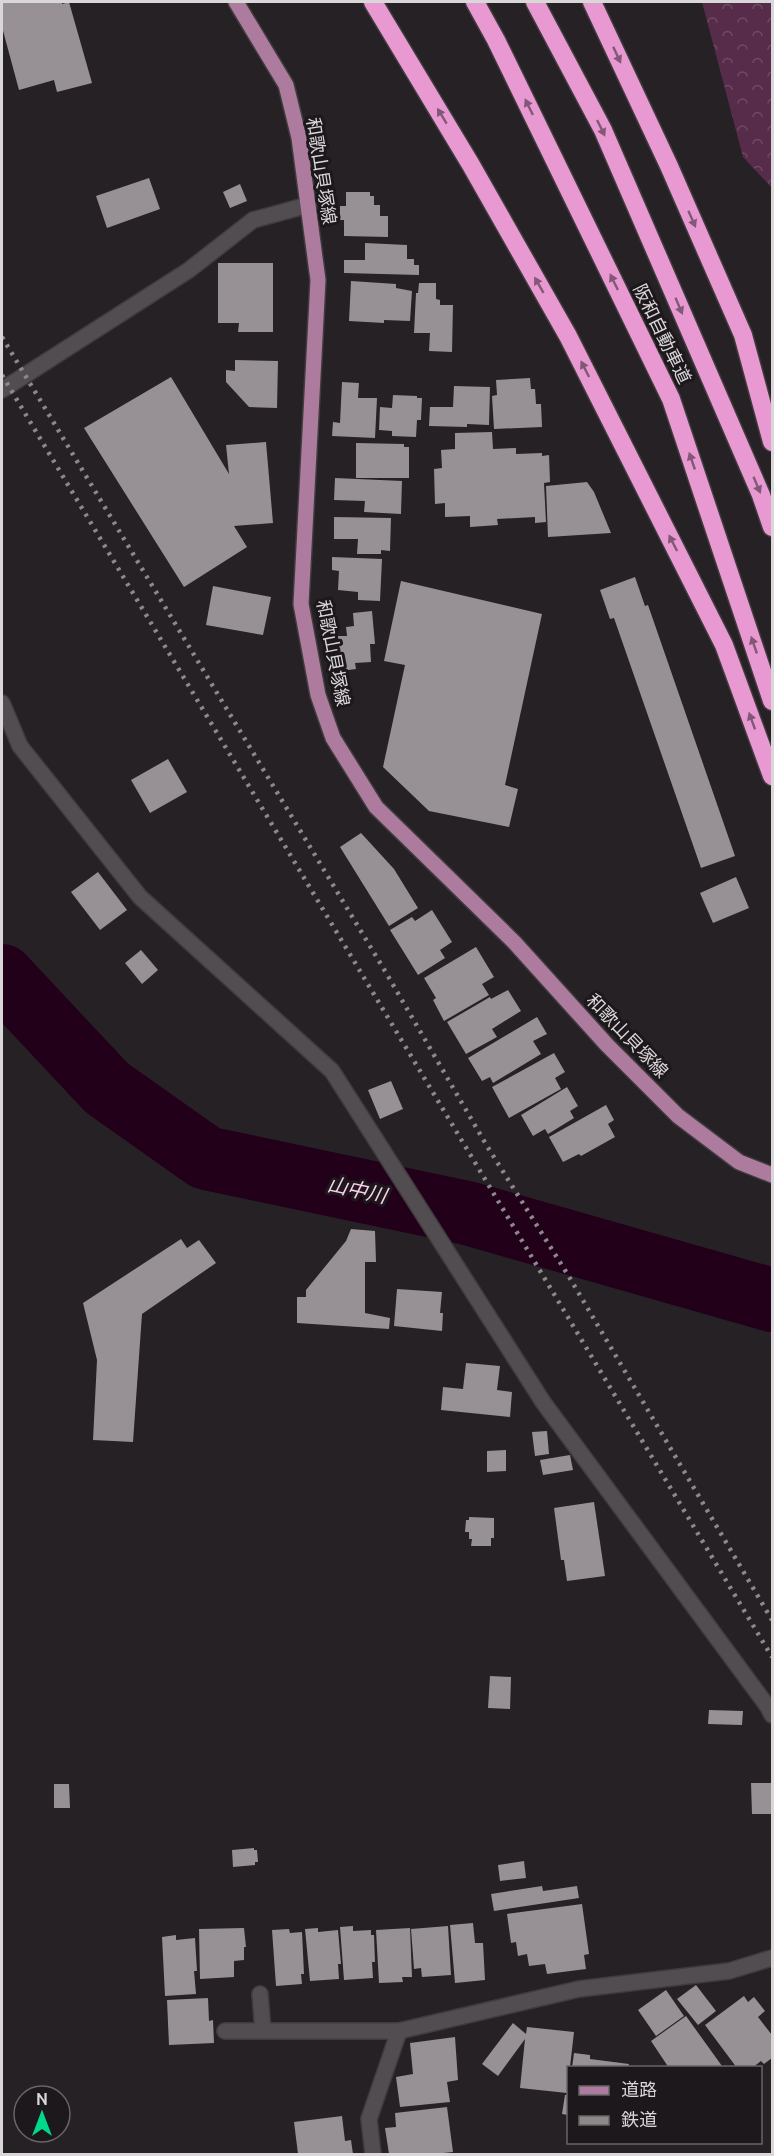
<svg xmlns="http://www.w3.org/2000/svg" width="774" height="2156" viewBox="0 0 774 2156" font-family="Ubuntu,'Noto Sans JP',sans-serif">
  <defs>
    <pattern id="forest-crowns" width="20" height="18" patternUnits="userSpaceOnUse" patternTransform="scale(1.5)"><rect width="20" height="18" fill="#572c4b"/><path d="M2 6a3 3 0 1 1 6 0M12 15a3 3 0 1 1 6 0" fill="none" stroke="#6f4a64"/></pattern>
  </defs>
  <rect width="100%" height="100%" fill="#262124"/>
  <path fill="url(#forest-crowns)" d="M702,2h70v186l-29,-31z"/>
  <g fill="none" stroke-linecap="round" stroke-linejoin="round">
    <path stroke="#22001a" stroke-width="64" d="M2,976l105,112 99,70 261,55 305,87"/>
  </g>
  <g fill="#979195">
    <path d="M2,2h60v2l7,-2 23,81 -35,9 -3,-12 -35,10 -17,-63z"/>
    <path d="M149,178l11,31 -53,19 -11,-32z"/>
    <path d="M240,184l7,17 -17,7 -7,-16z"/>
    <path d="M346,192h24v4h4v9h6v11h8v21l-44,-1v-16h-4v-14h6z"/>
    <path d="M365,243l42,2v14h7v6h5v10l-75,-2v-13h21z"/>
    <path d="M218,263h55v69h-35l1,-9h-21z"/>
    <path d="M351,281l45,3v4l16,3 -2,30 -26,-1v3l-35,-2z"/>
    <path d="M419,283h17v16l4,1v5h13l-1,47 -23,-1 1,-18h-16l2,-40h2z"/>
    <path d="M235,360l43,1 -1,47 -28,-1 -23,-25v-12l9,1z"/>
    <path d="M171,377l58,97 -3,-29 40,-3 7,81 -39,3 13,21 -63,40 -100,-159z"/>
    <path d="M530,378l1,11h4l1,15h5l1,23 -48,2 -2,-33 5,-1 -1,-15z"/>
    <path d="M342,382l17,1 -1,15h19l-2,40 -43,-2 1,-14 7,1z"/>
    <path d="M454,386l36,1 -1,38 -22,-1v3l-38,-1 1,-19h23z"/>
    <path d="M393,395l24,1v2h5l-1,22h-4l-1,17 -24,-1v-5l-13,-1 1,-23 12,1z"/>
    <path d="M492,432l1,17 23,-1v6l26,-1v3l7,-1 1,27 -6,1 2,39 -11,1v-6l-38,2 1,6 -28,2v-11l-25,1v-14l-10,1 -1,-35 8,-1 -1,-18 14,-1v-16z"/>
    <path d="M356,443l48,1v3h5v31h-53z"/>
    <path d="M335,478l67,3 -1,33 -37,-2 1,-11 -31,-1z"/>
    <path d="M587,482l7,10 17,41 -63,4 -2,-51z"/>
    <path d="M334,517l57,1 -1,33 -9,-1v4h-24l1,-15h-24z"/>
    <path d="M332,557l50,2 -2,42 -22,-1v-8l-20,-2 1,-19 -7,-1z"/>
    <path d="M635,577l10,29 3,-1 87,251 -34,12 -87,-250 -4,1 -10,-29z"/>
    <path d="M401,581l141,33 -37,171 13,4 -9,38 -80,-16 -46,-44 22,-102 -21,-4z"/>
    <path d="M213,586l58,11 -8,38 -57,-10z"/>
    <path d="M372,611l3,33h-5l1,18 -16,1 1,6 -15,2 -3,-35h9l-1,-9 8,-1 -1,-13z"/>
    <path d="M168,759l19,33 -37,21 -19,-33z"/>
    <path d="M361,833l33,36 24,39 -29,18 -49,-79z"/>
    <path d="M98,872l29,38 -27,20 -29,-38z"/>
    <path d="M736,877l13,31 -36,15 -13,-30z"/>
    <path d="M432,910l20,32 -12,8 5,8 -27,17 -28,-45 22,-13 3,4z"/>
    <path d="M476,947l18,30 -12,7 7,11 -45,26 -11,-21 3,-2 -12,-20z"/>
    <path d="M141,950l17,20 -16,14 -17,-21z"/>
    <path d="M508,990l13,21 -29,18 5,8 -31,17 -19,-32 43,-25 1,2z"/>
    <path d="M537,1017l10,17 -14,7 8,13 -48,29 -3,-6 -8,4 -14,-23z"/>
    <path d="M554,1053l11,19 -10,6 6,11 -52,29 -17,-31z"/>
    <path d="M391,1081l12,28 -23,10 -12,-29z"/>
    <path d="M567,1087l11,19 -8,5 4,7 -26,16 -3,-5 -12,7 -12,-21z"/>
    <path d="M606,1105l8,15 -6,4 7,13 -34,19 -2,-2 -16,8 -14,-25z"/>
    <path d="M351,1229l24,2 1,31h-11v51l25,5 -1,11 -92,-6v-26h9v-7l40,-49z"/>
    <path d="M181,1239l6,9 12,-8 17,23 -74,51 -9,128 -40,-2 4,-80 -14,-57z"/>
    <path d="M397,1289l45,3 -2,21h3l-1,18 -48,-5z"/>
    <path d="M466,1363l34,3 -3,24 15,2 -2,25 -69,-7 2,-23 20,2z"/>
    <path d="M547,1431l2,23 -14,2 -3,-24z"/>
    <path d="M506,1450v21l-19,1v-21z"/>
    <path d="M570,1455l3,15 -30,5 -3,-15z"/>
    <path d="M594,1502l11,74 -38,5 -3,-21h-3l-7,-52z"/>
    <path d="M469,1517l25,1v20h-3v8h-20l1,-7h-3v-7h-4l1,-12h3z"/>
    <path d="M490,1676l21,1 -1,32 -22,-1z"/>
    <path d="M709,1710l34,1 -1,14 -34,-1z"/>
    <path d="M751,1783h21v31h-20z"/>
    <path d="M54,1784h15l1,24h-16z"/>
    <path d="M254,1848v2h3l1,12h-3v3l-22,2 -1,-17z"/>
    <path d="M524,1861l2,17 -26,3 -2,-16z"/>
    <path d="M542,1886l1,5 34,-5 2,12 -85,13 -3,-17z"/>
    <path d="M582,1904l7,50 -5,1 2,14 -39,5 -2,-10 -16,2 -2,-12 -9,2 -2,-14 -5,1 -4,-29z"/>
    <path d="M473,1923l2,20h8l2,37 -30,3 -5,-58z"/>
    <path d="M353,1926v5l18,-1v5h3l1,27h-3l1,16 -29,2 -4,-53z"/>
    <path d="M448,1926l3,49 -29,2 -1,-9 -7,1 -3,-40z"/>
    <path d="M244,1928l2,19h-2v13l-10,1v16l-34,2 -1,-50z"/>
    <path d="M318,1928v4l20,-2 3,34h-3l1,15 -29,2 -5,-52z"/>
    <path d="M410,1928l2,49h-10l1,5 -24,1 -3,-53z"/>
    <path d="M289,1929l1,4 12,-1 2,42h-3l1,10 -26,2 -4,-56z"/>
    <path d="M176,1935v5l19,-2 2,33h-3l2,23 -31,2 -3,-59z"/>
    <path d="M696,1985l20,26 -18,14 -21,-26z"/>
    <path d="M666,1990l18,26 -28,20 -18,-26z"/>
    <path d="M744,1996l4,6 6,-5 11,14 -7,6 14,18v23l-8,6 -3,-3 -9,7h-15l-32,-43z"/>
    <path d="M208,1998l1,23 4,-1 1,23 -45,2 -2,-45z"/>
    <path d="M686,2016l36,50 -2,2h-51l-18,-27z"/>
    <path d="M513,2023l13,11 1,-7 47,5 -7,61 -47,-5 5,-49 -27,37 -16,-12z"/>
    <path d="M455,2037l3,43 -11,2 3,20 -50,5 -4,-30 17,-3 -3,-31z"/>
    <path d="M574,2053l16,2v4l39,5 -1,4h-56z"/>
    <path d="M565,2095h3v20l-6,-1z"/>
    <path d="M447,2107l6,45 -19,2h-45l-4,-26 11,-1 -1,-14z"/>
    <path d="M342,2116l3,25 6,-1 2,14h-55l-4,-32z"/>
  </g>
  <g fill="none" stroke-linecap="round" stroke-linejoin="round">
    <g stroke="#403c3e" stroke-width="18">
      <g id="minor">
        <path d="M2,390l187,-120 64,-50 55,-15"/>
        <path d="M2,703l18,43 120,151 192,174 211,331 225,305 4,8"/>
        <path d="M260,1994l3,37"/>
        <path d="M225,2031h174"/>
        <path d="M373,2154l-4,-35 30,-88 180,-42 150,-18 43,-13"/>
      </g>
    </g>
    <g stroke="#403c3e" stroke-width="18">
      <path id="primary" d="M236,2l50,83 13,53 19,142 -17,324 17,91 15,43 43,69 138,135 93,103 71,71 61,46 33,13"/>
    </g>
    <g stroke="#403c3e" stroke-width="21">
      <g id="motorway">
        <path d="M373,2l98,163 97,171 156,309 48,131"/>
        <path d="M475,2l21,38 175,359 101,302"/>
        <path d="M535,2l68,128 158,365 11,32"/>
        <path d="M592,2l77,164 74,169 29,107"/>
      </g>
    </g>
    <use href="#minor" stroke="#524d50" stroke-width="15"/>
    <use href="#primary" stroke="#ad7b9d" stroke-width="15"/>
    <use href="#motorway" stroke="#e999d1" stroke-width="18"/>
    <g stroke="#8c898b" stroke-width="4.5" stroke-dasharray="3 6" stroke-linecap="butt">
      <path d="M2,337l383,634 102,175 81,129 204,345"/>
      <path d="M2,375l770,1282"/>
    </g>
  </g>
  <defs><path id="oneway-solid" d="M-6-.8H1V-3.2L6.5 0L1 3.2V.8H-6Z" transform="scale(1.5)"/></defs>
  <g fill="#825876">
    <use href="#oneway-solid" transform="translate(617 55) rotate(65)"/>
    <use href="#oneway-solid" transform="translate(529 107) rotate(-116)"/>
    <use href="#oneway-solid" transform="translate(442 116) rotate(-121)"/>
    <use href="#oneway-solid" transform="translate(601 128) rotate(64)"/>
    <use href="#oneway-solid" transform="translate(692 219) rotate(66)"/>
    <use href="#oneway-solid" transform="translate(614 282) rotate(-116)"/>
    <use href="#oneway-solid" transform="translate(539 285) rotate(-120)"/>
    <use href="#oneway-solid" transform="translate(679 306) rotate(67)"/>
    <use href="#oneway-solid" transform="translate(585 369) rotate(-117)"/>
    <use href="#oneway-solid" transform="translate(692 461) rotate(-109)"/>
    <use href="#oneway-solid" transform="translate(757 485) rotate(67)"/>
    <use href="#oneway-solid" transform="translate(673 543) rotate(-117)"/>
    <use href="#oneway-solid" transform="translate(754 645) rotate(-109)"/>
    <use href="#oneway-solid" transform="translate(752 721) rotate(-110)"/>
  </g>
  <g text-anchor="middle" stroke-width="6" stroke-linejoin="round" paint-order="stroke">
    <g font-size="18" fill="#dad7d9" stroke="#1c181b">
      <text transform="translate(321 171) rotate(81)" y="6">和歌山貝塚線</text>
      <text transform="translate(662 334) rotate(64)" y="6">阪和自動車道</text>
      <text transform="translate(333 653) rotate(79)" y="6">和歌山貝塚線</text>
      <text transform="translate(627 1036) rotate(46)" y="6">和歌山貝塚線</text>
    </g>
    <g font-size="20" font-style="italic" fill="#feceee" stroke="#1c181b">
      <text transform="translate(357 1190) rotate(12)" y="7">山中川</text>
    </g>
  </g>
  <rect width="774" height="2156" fill="none" stroke="#dad7d9" stroke-width="6"/>
  <rect x="567" y="2066" width="195" height="78" fill="#1c181b" stroke="#686467" stroke-width="1.5"/>
  <rect x="579" y="2086" width="30" height="9" fill="#ad7b9d" stroke="#686467" stroke-width="1.5"/>
  <text x="621" y="2096" font-size="18" fill="#dad7d9">道路</text>
  <rect x="579" y="2116" width="30" height="9" fill="#8c898b" stroke="#686467" stroke-width="1.5"/>
  <text x="621" y="2126" font-size="18" fill="#dad7d9">鉄道</text>
  <g transform="translate(42 2114)"><circle r="28" fill="#1c181b" stroke="#686467" stroke-width="1.5"/>
  <path d="M0-4.5L10 22L0 15L-10 22Z" fill="#00d98c"/>
  <text y="-9" font-size="16" font-weight="bold" text-anchor="middle" fill="#dad7d9">N</text>
  </g>
</svg>
